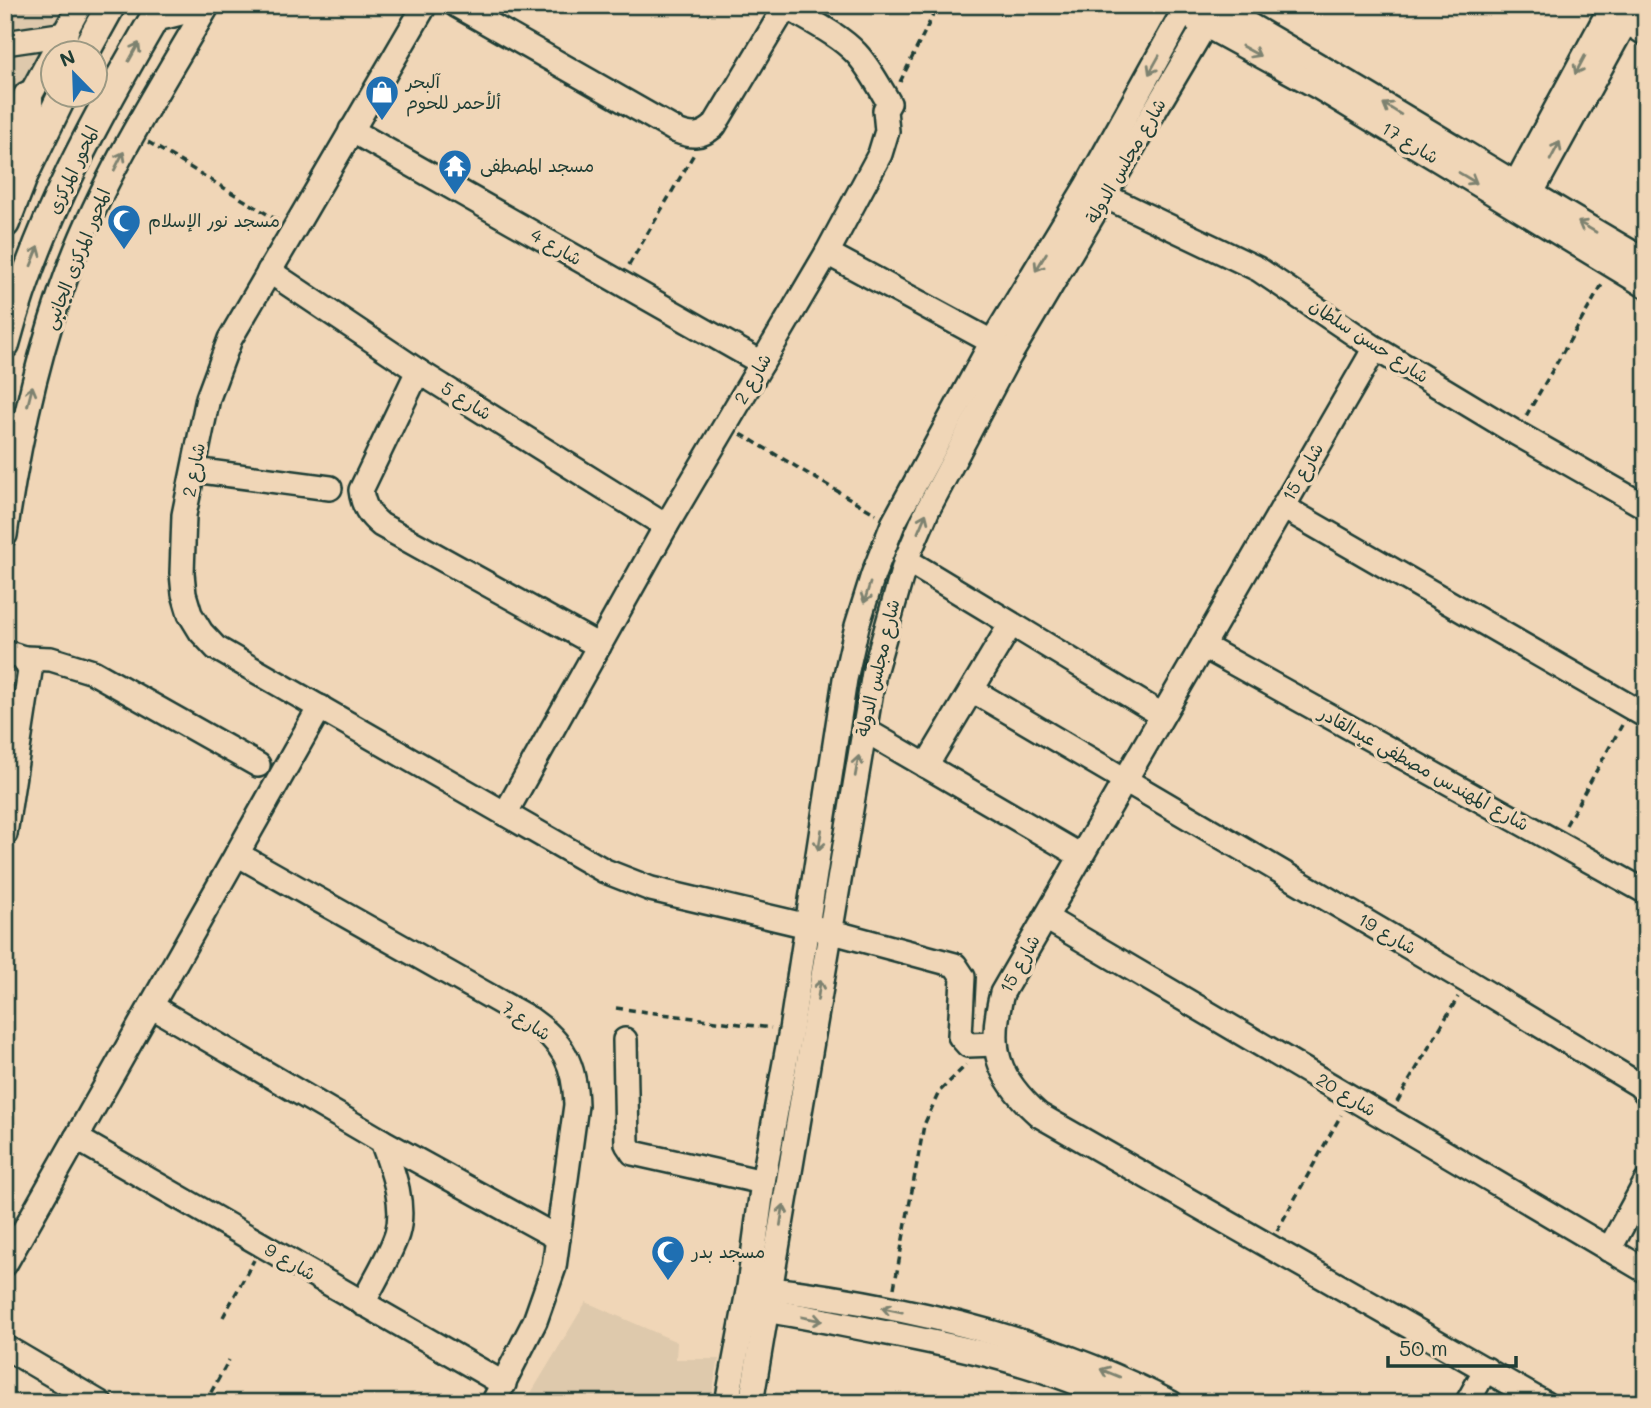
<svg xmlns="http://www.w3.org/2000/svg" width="1651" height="1408" viewBox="0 0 1651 1408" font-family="Mali,'Playpen Sans Arabic',sans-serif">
  <rect width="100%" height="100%" fill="#f0d6b7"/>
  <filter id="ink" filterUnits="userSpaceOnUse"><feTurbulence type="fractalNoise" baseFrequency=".0143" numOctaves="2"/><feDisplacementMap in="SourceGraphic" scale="14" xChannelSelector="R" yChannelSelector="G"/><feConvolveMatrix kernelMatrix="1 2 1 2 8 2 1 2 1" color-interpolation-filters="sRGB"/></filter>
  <g filter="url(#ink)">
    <g fill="#dec9ac">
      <path d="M5,5h122l-32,58 -1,-11h-42v42l25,1 -17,31 -47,112 -8,25z"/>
      <path d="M586,1302l91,40 -1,17h43l-9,44h-185z"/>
    </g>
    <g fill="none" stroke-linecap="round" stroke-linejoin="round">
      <g stroke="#1f3d34" stroke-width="28">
        <g id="minor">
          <path d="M425,5l-195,334 -22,59 -24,117 -2,58 2,21 6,20 11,18 15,16 389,223 46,18 178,42 126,34 8,12 -3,59 8,9 28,-1"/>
          <path d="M456,5l221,126c15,6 24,6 37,-5l72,-120"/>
          <path d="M1214,5c146,82 287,172 432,256"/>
          <path d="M1615,14l31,20"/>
          <path d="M1194,19l126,69 326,198"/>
          <path d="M5,43l61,-9"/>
          <path d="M58,45l22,-40"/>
          <path d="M351,130l411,233"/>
          <path d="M5,142l47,-87"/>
          <path d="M1092,190l166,79 117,79 141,85 130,74"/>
          <path d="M1509,196l103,-191"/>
          <path d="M1525,205l110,-200"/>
          <path d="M827,253l165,89"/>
          <path d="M269,271l149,100 248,155"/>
          <path d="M1375,348l-373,645c-14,55 -6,84 37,122l505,288"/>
          <path d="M418,371l-57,119c2,16 8,25 20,35l218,121"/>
          <path d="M194,470l136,18"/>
          <path d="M1283,507l363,209"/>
          <path d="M5,535c13,-94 33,-184 66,-272 35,-91 88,-174 137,-258"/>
          <path d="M906,560l256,155"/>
          <path d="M1203,646l443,246"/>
          <path d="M5,652l19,6 6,13 -25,163"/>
          <path d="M24,658l27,1 42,13 165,93"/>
          <path d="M972,690l495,291 172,104 7,8"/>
          <path d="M863,729l218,127"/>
          <path d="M926,766l85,-142"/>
          <path d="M505,814l161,-288 161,-273 53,-99 7,-23 -2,-21 4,-7c-10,-17 -19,-35 -33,-50 -19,-20 -48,-33 -72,-48"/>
          <path d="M237,854l293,165c33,23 45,45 46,86l-22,162 -19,54 -42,82"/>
          <path d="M1046,918l600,353"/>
          <path d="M151,1006l231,135c10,28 24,63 15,93 -7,22 -24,48 -34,70"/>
          <path d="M625,1040l2,104 6,9 130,29"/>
          <path d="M76,1138l428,246"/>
          <path d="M382,1141l176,97"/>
          <path d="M1609,1250l37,-68"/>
          <path d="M5,1264l315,-557"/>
          <path d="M755,1287c141,16 290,50 416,116"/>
          <path d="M751,1308c43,6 84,15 126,23 84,16 168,33 245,72"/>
          <path d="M5,1347l95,56"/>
          <path d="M727,1403l22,-117 14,-104 28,-152 54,-351 12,-53 16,-51 20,-51 99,-182 94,-155 101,-182"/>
          <path d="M751,1403l123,-730 32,-113 22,-51 79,-149 209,-353"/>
          <path d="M1467,1403l19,-34"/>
        </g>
      </g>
      <g stroke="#1f3d34" stroke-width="33">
        <g id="major">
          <path d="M155,17l48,-12"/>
          <path d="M85,52l26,-47"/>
          <path d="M28,157v-61"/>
          <path d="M5,223l19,-49 39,-80"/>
          <path d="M5,344c32,-121 94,-232 157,-339"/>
        </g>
      </g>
      <g stroke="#1f3d34" stroke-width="3.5" stroke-dasharray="7 5" stroke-linecap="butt">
        <path d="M900,82l38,-77"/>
        <path d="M148,142l129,78"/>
        <path d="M629,265l65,-111"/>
        <path d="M1526,416l77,-133"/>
        <path d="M741,434l135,80"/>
        <path d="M1566,825l56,-100"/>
        <path d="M616,1008l155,20"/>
        <path d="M1397,1102l61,-105"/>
        <path d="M1277,1231l64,-116"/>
        <path d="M894,1288l30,-163 15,-33 27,-27"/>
        <path d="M223,1317l31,-57"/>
        <path d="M205,1403l24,-43"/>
      </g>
      <use href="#minor" stroke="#f0d6b7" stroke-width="23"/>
      <use href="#major" stroke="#f0d6b7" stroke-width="28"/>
    </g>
    <defs><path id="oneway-shaft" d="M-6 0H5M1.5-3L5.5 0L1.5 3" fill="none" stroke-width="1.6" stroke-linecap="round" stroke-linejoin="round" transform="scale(1.75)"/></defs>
    <g stroke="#7d826f">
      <use href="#oneway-shaft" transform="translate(1251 51) rotate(29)"/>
      <use href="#oneway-shaft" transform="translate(134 52) rotate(-61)"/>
      <use href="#oneway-shaft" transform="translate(1154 65) rotate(119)"/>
      <use href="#oneway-shaft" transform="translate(1580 65) rotate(118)"/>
      <use href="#oneway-shaft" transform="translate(1392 109) rotate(-148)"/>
      <use href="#oneway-shaft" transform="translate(1555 151) rotate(-62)"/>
      <use href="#oneway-shaft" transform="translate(119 161) rotate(-63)"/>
      <use href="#oneway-shaft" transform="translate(1468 178) rotate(31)"/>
      <use href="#oneway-shaft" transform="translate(1587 227) rotate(-150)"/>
      <use href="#oneway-shaft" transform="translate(35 256) rotate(-68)"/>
      <use href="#oneway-shaft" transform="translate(1041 262) rotate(121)"/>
      <use href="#oneway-shaft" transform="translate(30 396) rotate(-76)"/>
      <use href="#oneway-shaft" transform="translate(922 523) rotate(-67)"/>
      <use href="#oneway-shaft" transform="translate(867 593) rotate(107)"/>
      <use href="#oneway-shaft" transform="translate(857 766) rotate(-80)"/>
      <use href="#oneway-shaft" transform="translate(820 840) rotate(99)"/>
      <use href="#oneway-shaft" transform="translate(819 990) rotate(-81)"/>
      <use href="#oneway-shaft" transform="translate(782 1215) rotate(-81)"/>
      <use href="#oneway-shaft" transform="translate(892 1310) rotate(-168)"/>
      <use href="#oneway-shaft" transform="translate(812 1319) rotate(11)"/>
      <use href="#oneway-shaft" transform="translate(1110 1373) rotate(-158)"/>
    </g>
  </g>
  <defs>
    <g id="shop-pin" transform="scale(1.75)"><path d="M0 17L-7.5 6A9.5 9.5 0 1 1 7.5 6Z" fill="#1f6fb2" stroke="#f0d6b7"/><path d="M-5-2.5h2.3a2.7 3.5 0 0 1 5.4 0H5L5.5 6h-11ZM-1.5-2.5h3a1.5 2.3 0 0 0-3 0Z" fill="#fff"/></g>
    <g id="temple-pin" transform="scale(1.75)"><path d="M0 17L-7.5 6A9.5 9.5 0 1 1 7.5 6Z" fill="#1f6fb2" stroke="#f0d6b7"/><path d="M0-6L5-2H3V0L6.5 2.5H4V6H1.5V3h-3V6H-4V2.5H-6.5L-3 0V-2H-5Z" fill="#fff"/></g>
    <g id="mosque-pin" transform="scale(1.75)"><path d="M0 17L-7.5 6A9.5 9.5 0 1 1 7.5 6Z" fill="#1f6fb2" stroke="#f0d6b7"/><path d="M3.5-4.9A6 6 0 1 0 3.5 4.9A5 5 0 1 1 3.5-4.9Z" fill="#fff"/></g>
  </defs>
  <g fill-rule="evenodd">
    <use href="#shop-pin" x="382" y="92"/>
    <use href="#temple-pin" x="455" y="166"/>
    <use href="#mosque-pin" x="124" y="221"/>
    <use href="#mosque-pin" x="668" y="1252"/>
  </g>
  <g text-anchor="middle" stroke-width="7" stroke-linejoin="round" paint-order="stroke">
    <g font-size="18" fill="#1f3d34" stroke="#f0d6b7" text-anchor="start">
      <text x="406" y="88">آلبحر<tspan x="406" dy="21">ألأحمر للحوم</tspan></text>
      <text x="480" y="172">مسجد المصطفى</text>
      <text x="148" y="227">مسجد نور الإسلام</text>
      <text x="692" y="1258">مسجد بدر</text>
    </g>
    <g font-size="18" fill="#1f3d34" stroke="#f0d6b7">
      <text transform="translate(1410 143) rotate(31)" y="6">شارع 17</text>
      <text transform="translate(1126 161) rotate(-60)" y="6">شارع مجلس الدولة</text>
      <text transform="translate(73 170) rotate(-65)" y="6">المحور المركزى</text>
      <text transform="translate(556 247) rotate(30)" y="6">شارع 4</text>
      <text transform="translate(77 259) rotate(-68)" y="6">المحور المركزى الجانبى</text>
      <text transform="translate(1369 341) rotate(33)" y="6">شارع حسن سلطان</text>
      <text transform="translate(753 379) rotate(-60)" y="6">شارع 2</text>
      <text transform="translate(466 401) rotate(32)" y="6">شارع 5</text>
      <text transform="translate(194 470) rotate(-79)" y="6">شارع 2</text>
      <text transform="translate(1303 472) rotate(-60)" y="6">شارع 15</text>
      <text transform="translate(878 668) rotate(-77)" y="6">شارع مجلس الدولة</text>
      <text transform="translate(1424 769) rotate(29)" y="6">شارع المهندس مصطفى عبدالقادر</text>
      <text transform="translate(1387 934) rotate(30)" y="6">شارع 19</text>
      <text transform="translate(1020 964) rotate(-61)" y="6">شارع 15</text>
      <text transform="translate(526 1021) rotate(34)" y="6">شارع 7</text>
      <text transform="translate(1346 1095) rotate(31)" y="6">شارع 20</text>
      <text transform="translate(290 1262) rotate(30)" y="6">شارع 9</text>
    </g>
  </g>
  <rect width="1651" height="1408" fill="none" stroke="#f0d6b7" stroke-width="28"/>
  <rect x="14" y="14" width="1623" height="1380" fill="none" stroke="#1f3d34" stroke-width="2.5" filter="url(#ink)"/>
  <g transform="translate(74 74) rotate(337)"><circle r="33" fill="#f0d6b7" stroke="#9c9983" stroke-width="2"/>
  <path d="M0-5L12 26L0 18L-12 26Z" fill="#1f6fb2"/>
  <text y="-10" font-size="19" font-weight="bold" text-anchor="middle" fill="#1f3d34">N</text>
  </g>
  <path d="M1388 1356v10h128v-10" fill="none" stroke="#1f3d34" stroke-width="3.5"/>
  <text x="1399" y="1356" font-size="21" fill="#1f3d34" stroke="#f0d6b7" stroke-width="5" paint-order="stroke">50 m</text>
</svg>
